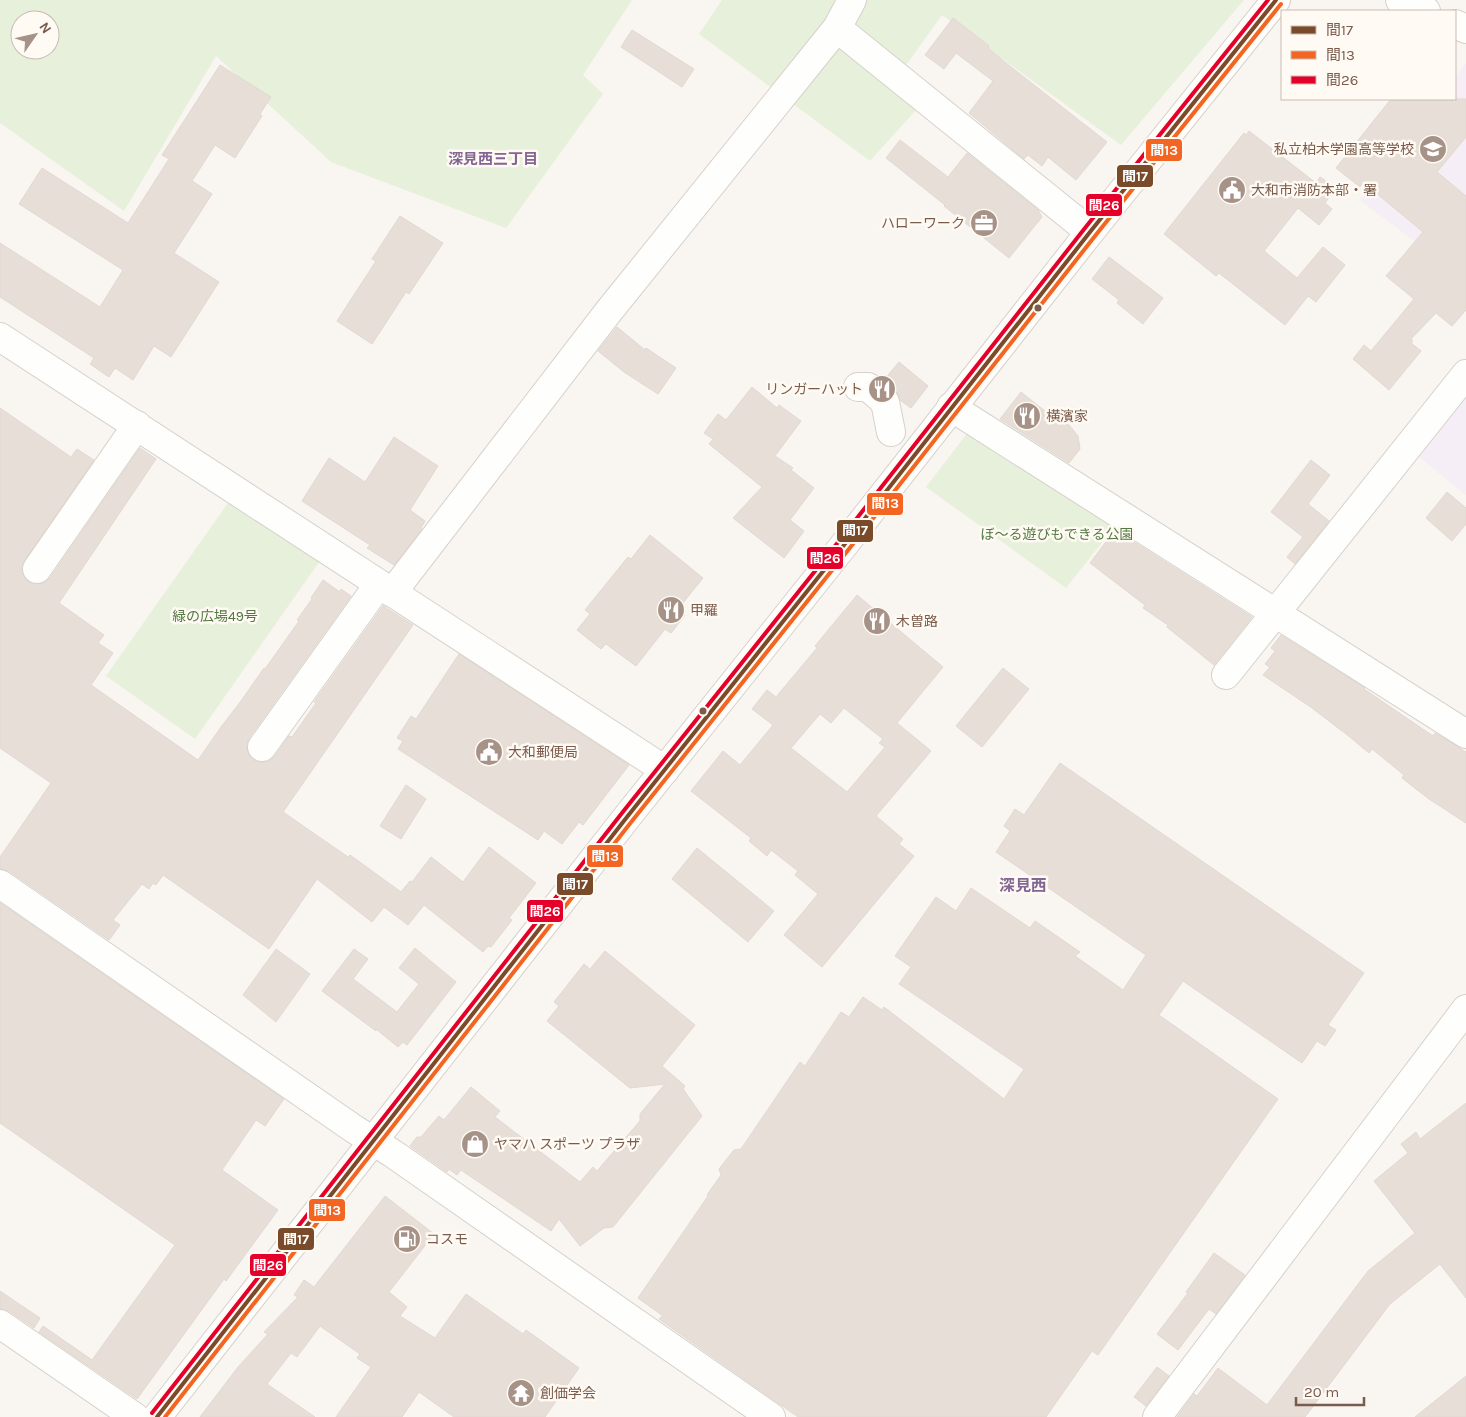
<svg xmlns="http://www.w3.org/2000/svg" width="1466" height="1417" viewBox="0 0 1466 1417" font-family="Karla,'Noto Sans JP',sans-serif">
  <rect width="100%" height="100%" fill="#f9f5f0"/>
  <g fill="#f6eef6">
    <path d="M1466,63v217l-106,-80 78,-101h17v-21z"/>
    <path d="M1466,389v106l-51,-41z"/>
  </g>
  <g fill="#e7f0db" fill-rule="evenodd">
    <path d="M0,0h632l-49,75 20,19 -97,134 -175,-66 -115,-106 -92,155 -124,-88zM20,20h30v30h-30z"/>
    <path d="M722,0h522l-123,145 -179,-130 -50,70 25,24 -47,52 -171,-127z"/>
    <path d="M969,431l146,95 -49,62 -140,-101z"/>
    <path d="M235,493l89,62 -129,184 -89,-63z"/>
  </g>
  <g fill="#e6ded7" stroke="#e2d8d2" fill-rule="evenodd">
    <path d="M953,18l36,28 -1,2 18,15 101,79 -31,38 -28,-23 -6,9 -14,-11 -4,4 -55,-46 24,-32 -37,-28 -12,16 -19,-14z"/>
    <path d="M632,30l62,39 -12,18 -61,-40z"/>
    <path d="M220,65l51,32 -11,17 2,2 -27,42 -20,-13 -23,36 20,13 -38,59 45,29 -48,75 -17,-11 -21,34 -18,-12 -6,9 -19,-13 4,-6 -94,-61v-54l100,64 23,-37 -104,-66 23,-36 86,55 41,-64 -7,-4z"/>
    <path d="M1391,99h75v38l-29,35 29,24v114l-14,16 -16,-13 -25,26 2,2 -2,2 10,8 -32,39 -36,-31 11,-14 7,6 43,-52 -28,-23 37,-44 -60,-50 -3,5 -24,-19z"/>
    <path d="M1249,131l67,52 4,-6 16,11 -11,15 7,6 -13,16 -21,-17 -34,43 33,27 26,-31 22,18 -29,37 -8,-6 -23,29 -66,-52 -3,3 -52,-42 80,-101 2,2z"/>
    <path d="M900,140l48,37 19,-24 71,57 4,7 -33,41 -65,-52 1,-1 -59,-47z"/>
    <path d="M400,216l43,27 -34,51 -3,-2 -34,52 -35,-23 39,-60 -4,-2z"/>
    <path d="M1109,257l54,41 -20,26 -26,-21 2,-3 -27,-21z"/>
    <path d="M617,327l28,23 1,-2 30,20 -18,26 -34,-22 -26,-21z"/>
    <path d="M899,362l29,24 -17,22 -11,-8 -5,-10 -11,-10z"/>
    <path d="M752,387l25,21 2,-3 22,16 -26,35 18,12 -2,2 23,18 -24,32 14,11 -20,27 -51,-40 29,-31 -53,-43 4,-5 -9,-6 14,-19 8,6z"/>
    <path d="M1021,392l34,27 7,2 7,4 9,11 2,13 -11,14 -69,-44z"/>
    <path d="M0,408l71,49 6,-8 17,11 -70,101 -3,7 2,8 6,6 6,2 8,-1 7,-5 90,-130 16,11 -97,144 45,32 -6,8 15,10 -22,32 107,75 23,-33 20,-26 23,-33 1,1 34,-48 -2,-1 15,-21 -1,-1 12,-18 17,12 1,-3 10,7 -102,142 -2,7 1,8 5,7 8,3 8,-2 6,-5 14,-20 3,1 24,-34 -2,-1 69,-96 30,19 -130,187 65,45 2,-2 51,37 9,-11 2,1 19,-25 32,25 26,-35 47,36 -27,35 3,2 -21,27 -3,-1 -5,6 -59,-47 -16,20 -24,-18 -12,15 -55,-43 -48,70 -106,-74 -7,10 -3,-2 -4,6 -7,-5 -29,36 7,5 -11,15 -100,-69 -9,-2v-12l51,-74 -51,-35z"/>
    <path d="M394,437l44,29 -28,44 15,11 -4,7 1,1 -28,36 -27,-17 3,-3 -68,-44 27,-43 36,24z"/>
    <path d="M1311,460l19,15 -22,29 21,17 -34,43 -8,-7 16,-20 -32,-25z"/>
    <path d="M1447,492l19,16v16l-14,17 -26,-23z"/>
    <path d="M1115,530l137,87 -38,48 -47,-38 1,-2 -25,-17 2,-3 -55,-42z"/>
    <path d="M650,535l53,43 -25,31 7,6 -14,18 -6,-4 -29,37 -30,-22 -5,5 -24,-19 13,-16 -5,-4 43,-53 3,2z"/>
    <path d="M857,595l86,72 -46,56 34,28 -55,65 27,23 -4,5 15,12 -92,111 -38,-32 34,-41 -23,-19 3,-4 -27,-21 -4,6 -18,-15 2,-3 -60,-47 32,-40 17,14 33,-40 -21,-16 15,-19 9,7 41,-49 -2,-2zM844,708l39,31 -4,4 6,4 -38,45 -56,-44 29,-34 11,9z"/>
    <path d="M1281,635l84,53 -1,1 69,47 2,-3 31,19v71l-37,-24 -27,-21 2,-3 -32,-26 -3,4 -19,-16 -38,-29 -49,-33 7,-8 -5,-3 10,-13 -4,-3z"/>
    <path d="M459,654l170,111 -46,60 -4,-3 -17,22 -18,-13 -6,9 -140,-91 5,-8 -6,-3 14,-22 5,3z"/>
    <path d="M1003,668l26,21 -47,58 -26,-21z"/>
    <path d="M1060,763l304,210 -36,52 8,5 -11,16 -8,-5 -15,22 -119,-82 -24,34 119,84 -180,256 -6,-4 -46,66h-248l-139,-98 4,-3 -25,-18 70,-102 -1,-1 14,-20 -2,-6 15,-19 7,-1 59,-87 5,4 36,-54 8,5 14,-20 19,13 2,-3 120,92 20,-30 -125,-85 12,-17 -16,-11 41,-59 20,14 15,-23 59,40 5,-7 45,31 -5,4 48,34 23,-35 -150,-103 14,-21 -6,-5 11,-17 9,6z"/>
    <path d="M406,785l20,14 -25,40 -21,-13z"/>
    <path d="M697,848l77,63 -26,31 -76,-63z"/>
    <path d="M0,903l284,196 -19,27 -9,-6 -34,50 56,40 -52,71 -2,-2 -87,120 -98,-67 4,-6 49,34 83,-115 -175,-122z"/>
    <path d="M415,948l41,34 -49,63 -4,-3 -5,5 -22,-18v2l-54,-40 32,-42 14,10 -15,20 44,33 22,-28 -20,-16z"/>
    <path d="M276,949l34,25 -34,48 -33,-27z"/>
    <path d="M605,951l90,74 -33,41 23,20 -2,3 19,27 -89,111 -9,1 -24,18 -21,-27 -8,12 -90,-61 -4,5 -8,-6 -2,3 -37,-26 7,-9h4l18,-21 5,4 27,-33 29,24 -5,6 85,65 13,-15 4,4 43,-50v-7l25,-30 -35,4 -83,-67 12,-15 -5,-4 30,-38 6,5z"/>
    <path d="M1466,1103v195l-26,-34 -50,40 -85,113h-128l17,-23 3,2 21,-28 49,37 101,-134 47,-38 -41,-52 34,-28 -7,-9 15,-12 4,7z"/>
    <path d="M385,1196l49,38 -45,58 18,15 -7,9 35,22 31,-44 57,40 3,-4 53,38 -34,49h-91l-35,-25 -17,25h-66l35,-50 -14,-9 3,-4 -40,-28 -23,31 -6,-4 -24,31 48,33h-115l38,-50 30,-33 -4,-2 34,-35 -4,-2 10,-15 10,7z"/>
    <path d="M1214,1253l31,22 -29,39 -7,-5 -31,41 -21,-16 31,-41 -2,-1z"/>
    <path d="M0,1291l40,27 -6,10 -25,-17 -9,-2z"/>
    <path d="M1157,1367l12,9 -23,30 -12,-9z"/>
    <path d="M1466,1376v41h-51z"/>
  </g>
  <g fill="none" stroke-linecap="round" stroke-linejoin="round">
    <g stroke="#d7d1cb" stroke-width="30">
      <g id="minor">
        <path d="M1400,0l26,11"/>
        <path d="M1455,24l11,5"/>
        <path d="M837,28l253,204"/>
        <path d="M0,337l665,433"/>
        <path d="M858,387h10l17,15 6,30"/>
        <path d="M951,407l515,327"/>
        <path d="M37,569l100,-144"/>
        <path d="M392,593l217,-282 228,-283 15,-28"/>
        <path d="M1226,675l240,-301"/>
        <path d="M262,747l117,-163"/>
        <path d="M0,884l354,245 38,24 379,264"/>
        <path d="M0,1324l135,93"/>
        <path d="M157,1417l470,-600 217,-272 246,-313 186,-232"/>
        <path d="M1157,1417l309,-408"/>
      </g>
    </g>
    <use href="#minor" stroke="#fefefd" stroke-width="28"/>
    <g stroke="#fffaf3" stroke-width="8">
      <path id="bus-1" d="M157,1417l470,-600 217,-272 246,-313 186,-232"/>
    </g>
    <g stroke="#fffaf3" stroke-width="8">
      <path id="bus-2" d="M165,1417l467,-596 217,-272 246,-313 186,-232"/>
    </g>
    <g stroke="#fffaf3" stroke-width="8">
      <path id="bus-3" d="M152,1413l470,-600 217,-272 246,-313 183,-228"/>
    </g>
    <use href="#bus-1" stroke="#7a4b2a" stroke-width="4"/>
    <use href="#bus-2" stroke="#f26522" stroke-width="4"/>
    <use href="#bus-3" stroke="#e4002b" stroke-width="4"/>
  </g>
  <defs>
    <g id="school-disc" transform="scale(1.4375)"><circle r="9.5" fill="#a69286" stroke="#fffaf3"/><path d="M0-5L7-2L0 1L-7-2ZM-4 1L0 2.5L4 1V4Q0 6-4 4Z" fill="#fff"/></g>
    <g id="civic-disc" transform="scale(1.4375)"><circle r="9.5" fill="#a69286" stroke="#fffaf3"/><path d="M-.6-6.5H3V-4.5H.6V-3L4-1V1h2V6H-6V1h2V-1L-.6-3ZM-1.2 2.5V6h2.4V2.5Z" fill="#fff"/></g>
    <g id="office-disc" transform="scale(1.4375)"><circle r="9.5" fill="#a69286" stroke="#fffaf3"/><path d="M-6-3h4V-5.5h4V-3h4V5H-6ZM-1-4.5V-3h2v-1.5ZM-6 0V1H6V0Z" fill="#fff"/></g>
    <g id="restaurant-disc" transform="scale(1.4375)"><circle r="9.5" fill="#a69286" stroke="#fffaf3"/><path d="M-5-6h1v4h1v-4h1v4h1v-4h1v5L-1.5 .5V6h-2V.5L-5-1ZM5-6V6H3V1.5H1.5Q1.5-4 5-6Z" fill="#fff"/></g>
    <g id="shop-disc" transform="scale(1.4375)"><circle r="9.5" fill="#a69286" stroke="#fffaf3"/><path d="M-5-2.5h2.3a2.7 3.5 0 0 1 5.4 0H5L5.5 6h-11ZM-1.5-2.5h3a1.5 2.3 0 0 0-3 0Z" fill="#fff"/></g>
    <g id="fuel-disc" transform="scale(1.4375)"><circle r="9.5" fill="#a69286" stroke="#fffaf3"/><path d="M-5.5-6h7V0h2V4h1.3V-2.5L3-4.5l.8-.8L6-3V5H2.5V1h-1V6h-7ZM-4.2-4.7v3.2H.2V-4.7Z" fill="#fff"/></g>
    <g id="temple-disc" transform="scale(1.4375)"><circle r="9.5" fill="#a69286" stroke="#fffaf3"/><path d="M0-6L5-2H3V0L6.5 2.5H4V6H1.5V3h-3V6H-4V2.5H-6.5L-3 0V-2H-5Z" fill="#fff"/></g>
  </defs>
  <g fill-rule="evenodd">
    <use href="#school-disc" x="1433" y="149"/>
    <use href="#civic-disc" x="1232" y="190"/>
    <use href="#office-disc" x="984" y="223"/>
    <use href="#restaurant-disc" x="882" y="389"/>
    <use href="#restaurant-disc" x="1027" y="416"/>
    <use href="#restaurant-disc" x="671" y="610"/>
    <use href="#restaurant-disc" x="877" y="621"/>
    <use href="#civic-disc" x="489" y="752"/>
    <use href="#shop-disc" x="475" y="1144"/>
    <use href="#fuel-disc" x="407" y="1239"/>
    <use href="#temple-disc" x="521" y="1393"/>
  </g>
  <g fill="#7a5c4d" stroke="#fffaf3" stroke-width="2">
    <circle cx="1038" cy="308" r="4.5"/>
    <circle cx="703" cy="711" r="4.5"/>
  </g>
  <g text-anchor="middle" stroke-width="5" stroke-linejoin="round" paint-order="stroke">
    <g font-size="14" fill="#7a5c4d" stroke="#fffaf3" text-anchor="start">
      <text x="1414" y="154" text-anchor="end">私立柏木学園高等学校</text>
      <text x="1251" y="195">大和市消防本部・署</text>
      <text x="965" y="228" text-anchor="end">ハローワーク</text>
      <text x="863" y="394" text-anchor="end">リンガーハット</text>
      <text x="1046" y="421">横濱家</text>
      <text x="690" y="615">甲羅</text>
      <text x="896" y="626">木曽路</text>
      <text x="508" y="757">大和郵便局</text>
      <text x="494" y="1149">ヤマハ スポーツ プラザ</text>
      <text x="426" y="1244">コスモ</text>
      <text x="540" y="1398">創価学会</text>
    </g>
    <g font-size="14" fill="#537a41" stroke="#fffaf3">
      <text x="1057" y="539">ぼ～る遊びもできる公園</text>
      <text x="215" y="621">緑の広場49号</text>
    </g>
    <g font-size="15" font-weight="bold" fill="#846695" stroke="#fffaf3">
      <text x="493" y="164">深見西三丁目</text>
    </g>
    <g font-size="16" font-weight="bold" fill="#846695" stroke="#fffaf3">
      <text x="1023" y="891">深見西</text>
    </g>
  </g>
  <g stroke="#fffaf3" stroke-width="2">
    <rect x="1145" y="138" width="38" height="24" rx="5" fill="#f26522"/>
    <rect x="1116" y="164" width="38" height="24" rx="5" fill="#7a4b2a"/>
    <rect x="1085" y="193" width="38" height="24" rx="5" fill="#e4002b"/>
    <rect x="866" y="492" width="38" height="24" rx="5" fill="#f26522"/>
    <rect x="836" y="519" width="38" height="24" rx="5" fill="#7a4b2a"/>
    <rect x="806" y="546" width="38" height="24" rx="5" fill="#e4002b"/>
    <rect x="586" y="844" width="38" height="24" rx="5" fill="#f26522"/>
    <rect x="556" y="872" width="38" height="24" rx="5" fill="#7a4b2a"/>
    <rect x="526" y="899" width="38" height="24" rx="5" fill="#e4002b"/>
    <rect x="308" y="1198" width="38" height="24" rx="5" fill="#f26522"/>
    <rect x="277" y="1227" width="38" height="24" rx="5" fill="#7a4b2a"/>
    <rect x="249" y="1253" width="38" height="24" rx="5" fill="#e4002b"/>
  </g>
  <g font-size="14" text-anchor="middle" font-weight="bold" fill="#fff">
    <text x="1164" y="155">間13</text>
    <text x="1135" y="181">間17</text>
    <text x="1104" y="210">間26</text>
    <text x="885" y="508">間13</text>
    <text x="855" y="535">間17</text>
    <text x="825" y="563">間26</text>
    <text x="605" y="861">間13</text>
    <text x="575" y="889">間17</text>
    <text x="545" y="916">間26</text>
    <text x="327" y="1215">間13</text>
    <text x="296" y="1244">間17</text>
    <text x="268" y="1270">間26</text>
  </g>
  <rect x="1281" y="10" width="175" height="90" fill="#fffaf3" stroke="#cabbb1"/>
  <rect x="1291" y="26" width="25" height="8" fill="#7a4b2a" stroke="#cabbb1"/>
  <text x="1326" y="35" font-size="15" fill="#7a5c4d">間17</text>
  <rect x="1291" y="51" width="25" height="8" fill="#f26522" stroke="#cabbb1"/>
  <text x="1326" y="60" font-size="15" fill="#7a5c4d">間13</text>
  <rect x="1291" y="76" width="25" height="8" fill="#e4002b" stroke="#cabbb1"/>
  <text x="1326" y="85" font-size="15" fill="#7a5c4d">間26</text>
  <g transform="translate(35 35) rotate(56)"><circle r="24" fill="#fffaf3" stroke="#cabbb1"/>
  <path d="M0-4L9 19L0 12L-9 19Z" fill="#a69286"/>
  <text y="-8" font-size="14" font-weight="bold" text-anchor="middle" fill="#7a5c4d">N</text>
  </g>
  <path d="M1296 1397v8h68v-8" fill="none" stroke="#7a5c4d" stroke-width="2.5"/>
  <text x="1304" y="1397" font-size="15" fill="#7a5c4d" stroke="#fffaf3" stroke-width="4" paint-order="stroke">20 m</text>
</svg>
